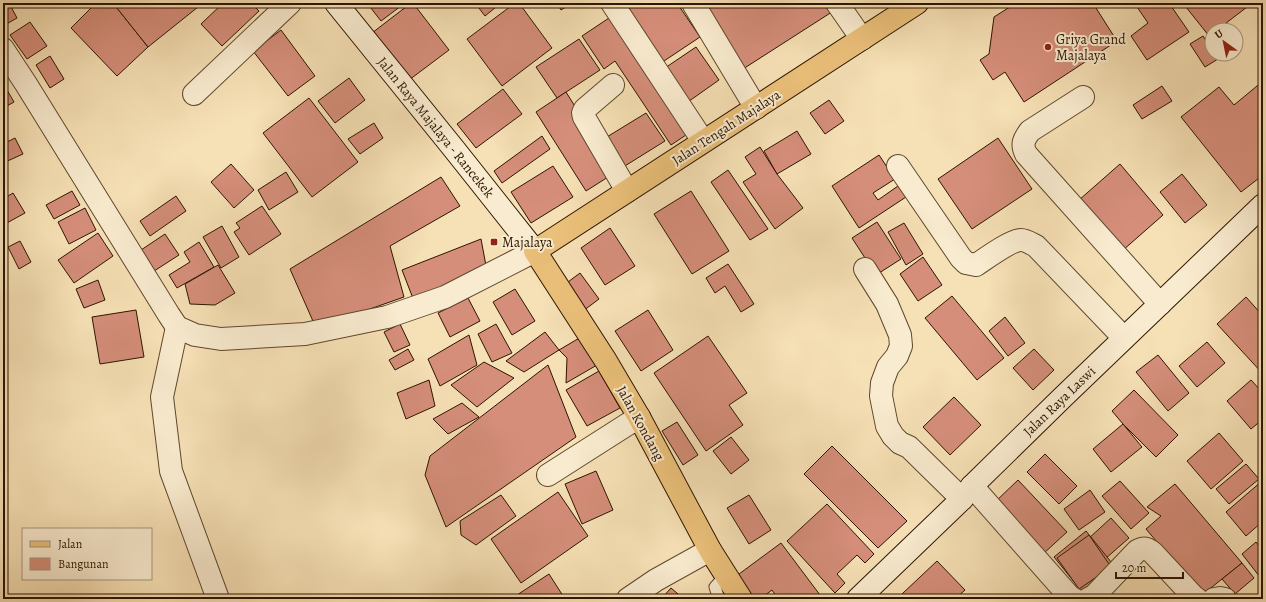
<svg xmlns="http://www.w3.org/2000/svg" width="1266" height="602" viewBox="0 0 1266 602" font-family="Alegreya,serif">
  <rect width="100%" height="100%" fill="#f6e0b5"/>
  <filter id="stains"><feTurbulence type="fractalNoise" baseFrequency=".005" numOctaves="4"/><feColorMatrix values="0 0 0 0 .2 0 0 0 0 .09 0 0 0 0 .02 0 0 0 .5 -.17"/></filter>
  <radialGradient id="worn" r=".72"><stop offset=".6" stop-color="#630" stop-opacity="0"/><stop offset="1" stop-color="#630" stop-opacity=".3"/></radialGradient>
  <g fill="#d58e7a" stroke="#2d1500">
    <path d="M3,3h6l8,15 -14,8z"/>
    <path d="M96,3h17l35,44 -31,29 -46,-48z"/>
    <path d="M113,3h90l-55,44z"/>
    <path d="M223,3h28l8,8 -37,35 -21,-22z"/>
    <path d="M367,3h38l-24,18z"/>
    <path d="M411,3h2l36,47 -40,30 -37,-47z"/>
    <path d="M475,3h26l-16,13z"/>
    <path d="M515,3h4l33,45 -50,38 -35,-47z"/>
    <path d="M557,3h15l-11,7z"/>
    <path d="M616,3h61l23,34 -42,28z"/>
    <path d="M700,3h130l5,7 -92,59z"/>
    <path d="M1016,3h88l-8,5 21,33 -93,61 -19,-30 -12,8 -13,-20 9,-6 5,-37z"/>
    <path d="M1136,3h33l20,29 -42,28 -16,-24 17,-13 -13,-19z"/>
    <path d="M1192,3h52l3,4 -30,23h-5v4l-3,2 -23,-29z"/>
    <path d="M615,14l77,117 -21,14 -56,-84 -11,8 -22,-33z"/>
    <path d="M30,22l17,24 -20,13 -17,-24z"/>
    <path d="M281,30l34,46 -27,20 -35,-45z"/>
    <path d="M1203,36l9,14v4h3l3,5 -13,8 -15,-23z"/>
    <path d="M579,39l21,31 -43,28 -21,-31z"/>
    <path d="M696,47l23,33 -34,24 -23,-34z"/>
    <path d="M50,56l14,23 -14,9 -14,-23z"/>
    <path d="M349,78l16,22 -30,23 -17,-22z"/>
    <path d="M1263,81v94l-22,17 -60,-75 38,-30 15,18z"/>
    <path d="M3,83l11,19 -11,6z"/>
    <path d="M1162,86l10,15 -30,18 -9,-14z"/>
    <path d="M503,89l19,25 -46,34 -19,-24z"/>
    <path d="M566,92l50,80 -30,19 -50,-79z"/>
    <path d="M309,98l49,64 -46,35 -49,-64z"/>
    <path d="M829,100l15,21 -19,13 -15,-21z"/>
    <path d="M646,113l19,28 -45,28 -18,-29z"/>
    <path d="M374,123l9,15 -23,16 -12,-15z"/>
    <path d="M797,131l14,23 -34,20 -13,-23z"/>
    <path d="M542,136l8,13 -48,34 -8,-12z"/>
    <path d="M15,138l8,16 -20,9v-19z"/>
    <path d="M998,138l34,51 -60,40 -34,-50z"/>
    <path d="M760,147l17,27 26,34 -28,21 -32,-47 13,-8 -11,-17z"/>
    <path d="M879,155l16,24 -22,14 5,7 20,-14 8,11 -47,31 -27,-42z"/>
    <path d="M231,164l23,26 -20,18 -23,-26z"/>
    <path d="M1120,164l43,51 -41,36 -43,-51z"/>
    <path d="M553,166l20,31 -42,26 -20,-31z"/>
    <path d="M728,170l40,59 -18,11 -39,-58z"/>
    <path d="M286,172l12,20 -29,18 -11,-20z"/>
    <path d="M1182,174l25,31 -22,18 -25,-31z"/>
    <path d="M441,177l19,29 -70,40 14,51 -88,31 -26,-59z"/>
    <path d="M72,191l8,14 -26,14 -8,-14z"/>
    <path d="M691,191l38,60 -37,23 -38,-60z"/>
    <path d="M13,193l12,20 -20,11 -2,-4v-21z"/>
    <path d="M176,196l10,15 -36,25 -10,-15z"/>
    <path d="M262,206l19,28 -32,21 -15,-23 6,-4 -4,-5z"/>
    <path d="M85,208l11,22 -27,14 -11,-22z"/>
    <path d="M877,222l24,37 -25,16 -24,-37z"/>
    <path d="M904,223l19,31 -17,11 -18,-33z"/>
    <path d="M222,226l17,31 -18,11 -18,-31z"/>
    <path d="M610,228l25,38 -30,19 -24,-37z"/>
    <path d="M98,233l15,23 -39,27 -16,-23z"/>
    <path d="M165,234l14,21 -28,18 -13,-21z"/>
    <path d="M481,239l6,32 -73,30 -12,-31z"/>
    <path d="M20,241l11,21 -12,7 -11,-22z"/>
    <path d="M199,242l15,25 -37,21 -8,-13 21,-13 -6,-10z"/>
    <path d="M923,257l19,28 -24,16 -18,-27z"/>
    <path d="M728,264l26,40 -13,8 -16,-26 -10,7 -9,-15z"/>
    <path d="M218,265l17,28 -20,12 -25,-1 -5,-20z"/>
    <path d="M580,273l19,26 -16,12 -19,-26z"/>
    <path d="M98,280l7,20 -21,8 -8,-19z"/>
    <path d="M515,289l20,32 -23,14 -19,-33z"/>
    <path d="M952,296l52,62 -27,22 -52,-62z"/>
    <path d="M1246,297l17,19v58l-46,-50z"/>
    <path d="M468,298l12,23 -30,16 -12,-24z"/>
    <path d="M136,310l8,47 -44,7 -8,-47z"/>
    <path d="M648,310l25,40 -32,21 -26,-40z"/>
    <path d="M1005,317l20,26 -17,13 -19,-25z"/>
    <path d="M400,324l10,21 -16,7 -10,-20z"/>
    <path d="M496,324l16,29 -20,9 -14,-28z"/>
    <path d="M545,332l14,18 -35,22 -18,-11z"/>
    <path d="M469,335l8,30 -37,21 -12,-27z"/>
    <path d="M708,336l39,57 -18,12 14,20 -37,26 -52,-78z"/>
    <path d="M581,337l16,28 -31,18 1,-25 -8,-8z"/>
    <path d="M1207,342l18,21 -28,24 -18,-21z"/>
    <path d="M408,349l6,11 -19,10 -6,-10z"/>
    <path d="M1034,349l20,21 -21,20 -20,-22z"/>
    <path d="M1158,355l31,38 -21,18 -32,-39z"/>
    <path d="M484,362l30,16 -37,29 -26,-22z"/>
    <path d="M548,365l28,72 -130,90 -21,-52 5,-19z"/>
    <path d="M599,371l21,37 -33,18 -21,-36z"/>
    <path d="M429,380l6,26 -29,13 -9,-26z"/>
    <path d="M1251,380l12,13v26l-12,10 -24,-28z"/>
    <path d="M1134,390l44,45 -22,22 -33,-33 -11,-13z"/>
    <path d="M954,397l27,28 -31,30 -27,-28z"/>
    <path d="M462,403l17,14 -31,17 -15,-15z"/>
    <path d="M677,422l21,33 -15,10 -21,-34z"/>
    <path d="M1123,424l19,23 -31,25 -18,-23z"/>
    <path d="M1219,433l24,28 -32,28 -24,-28z"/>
    <path d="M731,437l18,23 -18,14 -18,-23z"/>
    <path d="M832,446l75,75 -29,27 -74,-74z"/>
    <path d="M1045,454l32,32 -18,18 -32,-32z"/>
    <path d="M1246,464l13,15 -30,25 -13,-15z"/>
    <path d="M596,471l17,39 -31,14 -17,-40z"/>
    <path d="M1018,480l49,52 -24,22 -49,-51z"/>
    <path d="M1120,481l29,32 -18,16 -29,-33z"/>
    <path d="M1262,481l1,40 -17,15 -20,-24z"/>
    <path d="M1175,484l67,79 -40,32 -56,-66 15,-13 -14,-9z"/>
    <path d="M1090,490l15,22 -26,18 -15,-21z"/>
    <path d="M558,492l30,44 -67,47 -30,-44z"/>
    <path d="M501,495l15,21 -40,29 -15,-10 -1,-14z"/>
    <path d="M749,495l22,35 -22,14 -22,-36z"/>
    <path d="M827,504l47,50 -9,9 -8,-8 -20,19 8,9 -10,10 -48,-52z"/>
    <path d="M1111,518l18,20 -24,21 -17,-20z"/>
    <path d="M1086,531l30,37 -33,25 -29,-36z"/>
    <path d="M1089,535l22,32 -32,22 -22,-31z"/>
    <path d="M1256,542l7,9v30l-21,-27z"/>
    <path d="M781,543l42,56h-45l-6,-9 -12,9h-9l-16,-22z"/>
    <path d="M937,561l28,29 -10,9h-48l-5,-5z"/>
    <path d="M1242,563l12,15 -19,16 -13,-15z"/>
    <path d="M549,574l16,25h-46l-2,-4z"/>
    <path d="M671,588l13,11h-23z"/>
  </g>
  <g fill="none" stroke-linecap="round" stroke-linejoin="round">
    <g stroke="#5f482d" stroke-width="13">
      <path id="service" d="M719,599l-4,-12 11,-12"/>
    </g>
    <g stroke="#5f482d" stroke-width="24">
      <g id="minor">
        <path d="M612,3l91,138"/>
        <path d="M693,3l63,105"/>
        <path d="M837,3l25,36"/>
        <path d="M3,49l23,35 143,231 8,12 18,8 26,4 84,-5 82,-17 58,-20 90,-46"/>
        <path d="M613,85l-28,24 -2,4 1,4 43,74"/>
        <path d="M194,94l96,-91"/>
        <path d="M1083,97l-53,34c-6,8 -9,13 -4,23l134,150"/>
        <path d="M898,166l63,92 5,5 10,2c9,-6 35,-25 45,-25 5,0 11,4 15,6l88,92"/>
        <path d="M865,269l22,35 13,31 1,11 -4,10 -9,11 -6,16 -1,13 6,30 6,10 7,7 9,4 53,52"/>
        <path d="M177,327l-15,70 9,74 47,128"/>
        <path d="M548,475l91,-58"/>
        <path d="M972,486l98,111 4,2"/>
        <path d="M628,599l28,-19 54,-30"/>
        <path d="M1088,599l6,-3 43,-45c7,-4 10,-3 16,2l40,43 4,3"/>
        <path d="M1214,599l6,-1 5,1"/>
      </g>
    </g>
    <g stroke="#2d1500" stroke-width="24">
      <g id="secondary">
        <path d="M336,3l118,146 81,102"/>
        <path d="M858,599l104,-100 10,-13 91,-89 200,-192"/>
      </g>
    </g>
    <g stroke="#2d1500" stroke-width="24">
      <path id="primary" d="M741,599l-31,-49 -71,-133 -33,-56 -71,-110 382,-248"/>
    </g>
    <use href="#service" stroke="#f9ebcf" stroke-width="11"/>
    <use href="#minor" stroke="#f9ebcf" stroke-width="22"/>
    <use href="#secondary" stroke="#f9ebcf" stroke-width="22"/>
    <use href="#primary" stroke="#ebc07a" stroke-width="22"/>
  </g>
  <g fill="#8f2418" stroke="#f9ebcf" stroke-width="1.5">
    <circle cx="1048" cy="47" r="4"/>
    <rect x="490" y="238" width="8" height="8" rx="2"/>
  </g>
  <g text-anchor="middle" stroke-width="4" stroke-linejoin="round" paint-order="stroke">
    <g font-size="14" fill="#2d1500" stroke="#f9ebcf" text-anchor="start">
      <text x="1056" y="44">Griya Grand<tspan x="1056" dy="16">Majalaya</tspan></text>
      <text x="502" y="247">Majalaya</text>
    </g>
    <g font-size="14" fill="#2d1500" stroke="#f9ebcf">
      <text transform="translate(436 127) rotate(51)" y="5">Jalan Raya Majalaya - Rancekek</text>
      <text transform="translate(726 127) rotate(-33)" y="5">Jalan Tengah Majalaya</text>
      <text transform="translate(1059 401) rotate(-44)" y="5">Jalan Raya Laswi</text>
      <text transform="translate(641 423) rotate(61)" y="5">Jalan Kondang</text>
    </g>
  </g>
  <rect width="1266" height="602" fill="none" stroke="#f6e0b5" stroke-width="16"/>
  <rect x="4" y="4" width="1258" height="594" fill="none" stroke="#2d1500" stroke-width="2"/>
  <rect x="8" y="8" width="1250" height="586" fill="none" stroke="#2d1500"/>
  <rect x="22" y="528" width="130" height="52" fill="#f9ebcf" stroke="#a7957c"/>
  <rect x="30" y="541" width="20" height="6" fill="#ebc07a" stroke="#a7957c"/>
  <text x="58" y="548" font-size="12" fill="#2d1500">Jalan</text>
  <rect x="30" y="558" width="20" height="12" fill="#d58e7a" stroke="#a7957c"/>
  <text x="58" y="568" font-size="12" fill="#2d1500">Bangunan</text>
  <g transform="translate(1224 42) rotate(327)"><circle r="19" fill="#f9ebcf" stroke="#a7957c"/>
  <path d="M0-3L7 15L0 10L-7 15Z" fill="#8f2418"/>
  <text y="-6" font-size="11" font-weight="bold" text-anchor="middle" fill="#2d1500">U</text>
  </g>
  <path d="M1116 572v6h67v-6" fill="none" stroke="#2d1500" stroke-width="2"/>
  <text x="1122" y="572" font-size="12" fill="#2d1500" stroke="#f9ebcf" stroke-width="3" paint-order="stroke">20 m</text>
  <rect width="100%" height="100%" filter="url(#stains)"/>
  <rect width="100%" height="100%" fill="url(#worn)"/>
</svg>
